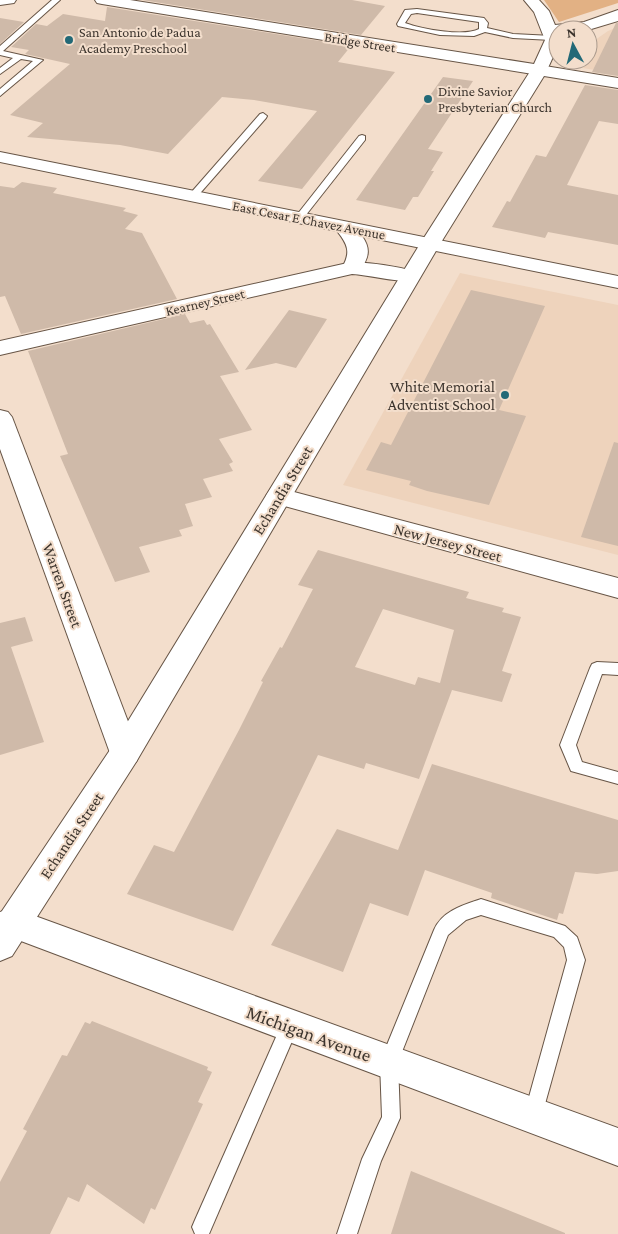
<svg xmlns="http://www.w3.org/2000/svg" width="618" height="1234" viewBox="0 0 618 1234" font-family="'Crimson Pro',serif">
  <rect width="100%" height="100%" fill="#f3decc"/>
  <g fill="#eed3bc">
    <path d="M618,27v47l-47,-8 4,-6h13v-15l20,-14z"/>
    <path d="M460,273l158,32v250l-275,-70z"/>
  </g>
  <path fill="#e2b184" d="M544,0h74v3l-59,19z"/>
  <g fill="#cfbaa9" fill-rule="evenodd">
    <path d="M142,0h210l33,6 -24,29z"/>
    <path d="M107,7l244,39 -13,16 57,10 -93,117 -44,-8 59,-70 -63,-11 -32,-3 -54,57 -48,-9 -93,-8 16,-14 -33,-8 60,-51 -45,-10 4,-4 -18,-3 25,-23 11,2 16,-12 42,7z"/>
    <path d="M0,18l24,4 -24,22z"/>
    <path d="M616,23h2v53l-26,-4z"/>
    <path d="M443,77l30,4 -45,68 15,3 -12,19h3l-16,26h-5l-8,13 -49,-10z"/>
    <path d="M585,85l33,5v34l-19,-3 -32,64 51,10v50l-70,-13 -3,6 -53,-11 15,-26 3,1 26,-47 10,2z"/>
    <path d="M22,182l35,6 -4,5 73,15 -3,3 15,4 -13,14 17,4 35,66 -156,35 -16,-38 -5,1v-111l14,2z"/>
    <path d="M471,290l74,16 -46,104 27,6 -37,89 -62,-14 -18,-6 2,-4 -45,-11 15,-28 10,3z"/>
    <path d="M289,310l38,9 -31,49 -20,-5 -31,7z"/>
    <path d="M185,314l5,9 14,-3 3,5 3,-1 29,48 -19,4 32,54 -33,9 14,23 -4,2 4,7 -30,8 9,18 -27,7 8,22 -14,4 3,6 -43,11 11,25 -35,10 -55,-126 8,-2 -40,-103z"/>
    <path d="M614,442l4,1v103l-37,-9z"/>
    <path d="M318,550l151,42 -3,6 38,10 -2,4 19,5 -19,54 10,3 -10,28 -50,-12 -33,89 -53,-16 -2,6 -46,-14 -85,176 -106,-37 27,-49 20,7 65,-122 24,-48 -2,-1 19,-34 2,1 31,-59 -15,-4zM383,609l71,21 -14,53 -22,-6 -3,8 -60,-18z"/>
    <path d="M25,617l8,24 -22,6 33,95 -44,13v-132z"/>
    <path d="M432,764l186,56v51l-21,3 -22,-2 -12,42 -4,-1 -2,7 -66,-22 1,-5 -67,-23 -17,46 -38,-13 -27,69 -72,-27 66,-116 61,21z"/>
    <path d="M92,1021l116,46 -1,3 5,2 -14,30 5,2 -48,106 -4,-2 -7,16 -57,-40 -8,18 -11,-5 -18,37h-50v-52l27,-51 -4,-2 39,-74 5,1 18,-34 5,2z"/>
    <path d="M411,1171l154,62v1h-174z"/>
  </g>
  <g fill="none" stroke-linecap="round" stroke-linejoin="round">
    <g stroke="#675546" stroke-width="2">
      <g id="service">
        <path d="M52,0h8l-57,51 40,9 -43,36v-7l33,-28 -12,-2 -21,15v-6l13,-10 -13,-3v-9z"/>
        <path d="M417,9l67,9 4,5 -1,5 26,6 39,2 4,2 -4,2 -39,-2 -28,-6 -11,4 -34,-1 -42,-9 -1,-2 8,-14zM417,13l62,9v7c-15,8 -58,0 -74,-6l6,-9z"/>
        <path d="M263,113l4,3 -1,2 -71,81h-6v-4l71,-81z"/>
        <path d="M362,135l3,1v4l-63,80h-6v-4l63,-80z"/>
        <path d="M597,662l21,1v12l-16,-1 -26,71 6,17 36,10v12l-47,-13 -11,-26 30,-77 2,-4z"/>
        <path d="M481,899l84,27 12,11 8,23 -45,162 -7,2 -7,-2 -2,-7 43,-155 -3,-13 -10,-10 -73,-22 -15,5 -18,15 -50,127 2,56 -19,43 -24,73h-20l25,-75 20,-42 -2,-55 54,-132c8,-19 29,-25 47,-31z"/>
        <path d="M290,1016l6,3 3,6 -90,209h-14l-3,-7 3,-7 89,-201z"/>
      </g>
    </g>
    <g stroke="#675546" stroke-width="2">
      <g id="minor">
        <path d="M0,0h16l-2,3 -14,2z"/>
        <path d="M95,0h35l404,64 11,-24 -11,-28 -10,-12h15l10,11 6,14 29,-3 34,-12v11l-30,9h-30v16l-11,24 -2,3 -6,2 -437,-71 -5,-1z"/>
        <path d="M352,262c22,1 44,4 65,10l3,4 -3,4c-14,4 -47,-5 -65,-6l-352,81v-14z"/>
        <path d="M0,410l8,2 4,5 128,336 -4,9 -11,3 -11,-3 -4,-9 -110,-304z"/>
        <path d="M279,488l339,90v20l-348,-96 -4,-6 4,-6z"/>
        <path d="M13,908l605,220v38l-605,-228 -13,4v-30z"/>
      </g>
    </g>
    <g stroke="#675546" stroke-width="2">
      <path id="tertiary" d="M539,65l79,13v10l-74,-12 -104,168 -304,518 -124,194 -12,5v-47l114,-170 306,-500 111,-174 2,-3z"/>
    </g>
    <g stroke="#675546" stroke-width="2">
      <path id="primary" d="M0,152l618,124v12l-256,-52c10,14 6,23 -3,36l-7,2 -7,-2 -3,-4c9,-16 6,-23 -5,-37l-337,-69z"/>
    </g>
    <use href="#service" fill="#fff" fill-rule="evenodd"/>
    <use href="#minor" fill="#fff" fill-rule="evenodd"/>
    <use href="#tertiary" fill="#fff" fill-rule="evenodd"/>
    <use href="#primary" fill="#fff" fill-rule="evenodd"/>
  </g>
  <g fill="#226977" stroke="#f3decc" stroke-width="2">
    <circle cx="69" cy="40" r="5"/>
    <circle cx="428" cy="99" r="5"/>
    <circle cx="505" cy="395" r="5"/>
  </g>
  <g text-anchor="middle" stroke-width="4" stroke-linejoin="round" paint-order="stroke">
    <g font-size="14" fill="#3d352e" stroke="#f3decc" text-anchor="start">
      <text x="79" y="37">San Antonio de Padua<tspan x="79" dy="16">Academy Preschool</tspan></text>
      <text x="438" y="96">Divine Savior<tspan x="438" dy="16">Presbyterian Church</tspan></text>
    </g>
    <g font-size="14" fill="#3d352e" stroke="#f3decc">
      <text transform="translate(360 42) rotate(9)" y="5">Bridge Street</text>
      <text transform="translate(309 220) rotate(11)" y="5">East Cesar E Chavez Avenue</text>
      <text transform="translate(205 302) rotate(-13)" y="5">Kearney Street</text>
    </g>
    <g font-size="16" fill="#3d352e" stroke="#f3decc" text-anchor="end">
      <text x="495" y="392">White Memorial<tspan x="495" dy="18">Adventist School</tspan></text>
    </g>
    <g font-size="16" fill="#3d352e" stroke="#f3decc">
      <text transform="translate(282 490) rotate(-59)" y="6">Echandia Street</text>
      <text transform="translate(448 542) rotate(15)" y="6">New Jersey Street</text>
      <text transform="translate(63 585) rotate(70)" y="6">Warren Street</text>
      <text transform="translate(71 835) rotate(-56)" y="6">Echandia Street</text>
    </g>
    <g font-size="19" fill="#3d352e" stroke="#f3decc">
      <text transform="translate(309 1033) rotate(20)" y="7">Michigan Avenue</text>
    </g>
  </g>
  <g transform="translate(573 45) rotate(353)"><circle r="24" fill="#f3decc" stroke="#aa9a8d"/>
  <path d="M0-4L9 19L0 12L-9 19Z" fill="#226977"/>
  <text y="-8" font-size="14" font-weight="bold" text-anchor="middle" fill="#3d352e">N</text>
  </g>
</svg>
